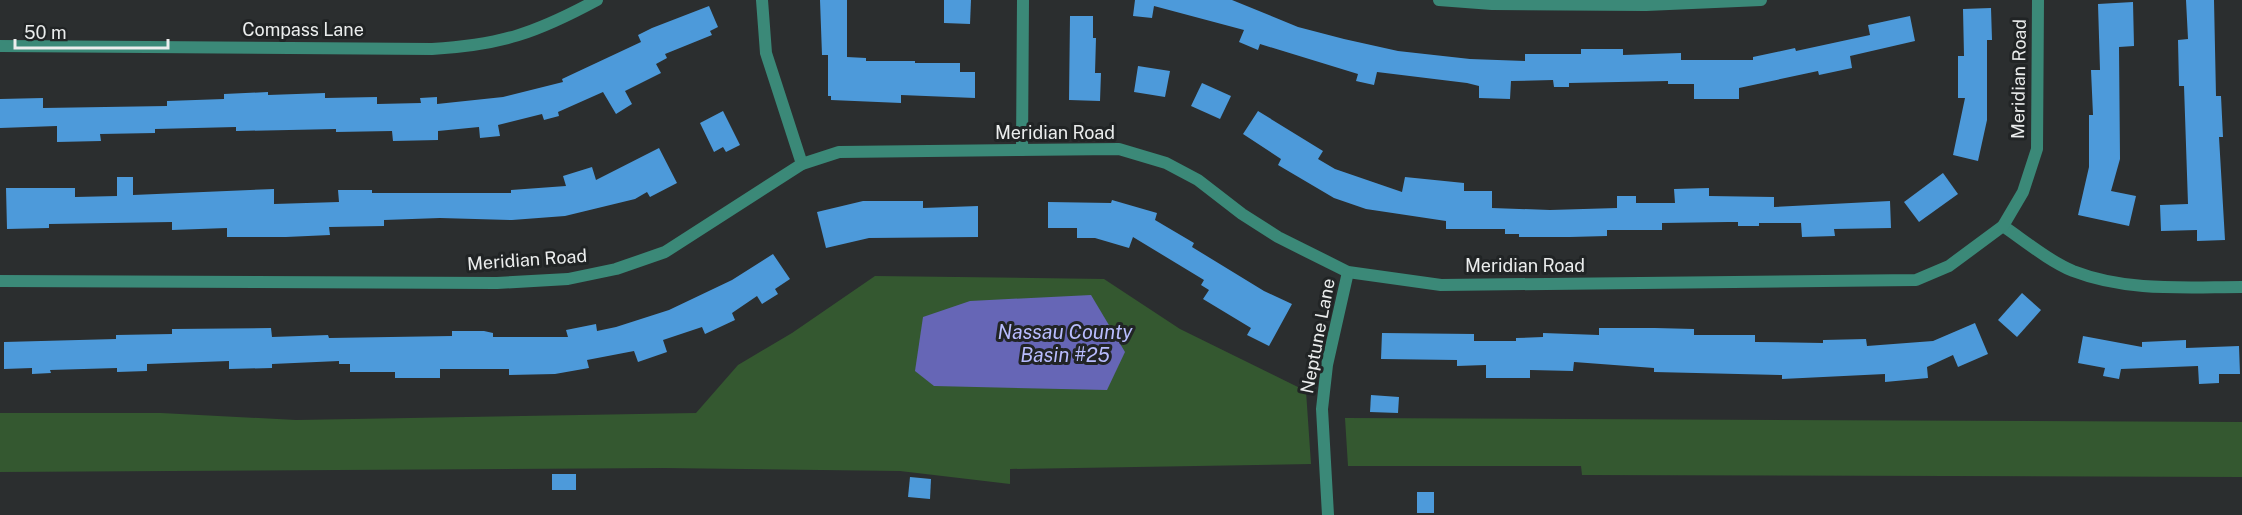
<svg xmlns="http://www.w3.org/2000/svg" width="2242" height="515" viewBox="0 0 2242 515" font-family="'Public Sans',sans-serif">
  <rect width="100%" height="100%" fill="#2b2e2f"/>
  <g fill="#345830">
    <path d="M875,276l229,3 76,50 126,62 5,73 -301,5v15l-110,-13 -236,-3 -664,4v-59h161l135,7 400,-7 42,-48 54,-32z"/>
    <path d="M1345,418l897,4v55l-660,-2 -1,-9h-233z"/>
  </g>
  <path fill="#6666b6" d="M1091,295l34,57 -18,38 -173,-4 -19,-15 8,-54 47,-16z"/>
  <g fill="#4d9ada">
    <path d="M820,0h27v57l19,1v3h49v2h45v9h15v26l-74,-3v8l-70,-3v-4h-3v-41h-6z"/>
    <path d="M944,0h27l-1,24 -26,-1z"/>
    <path d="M1135,0h97l66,27 46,12 54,12 72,8 55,2v-7h56v-5h42v6l58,-2v7h72v-3l42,-9 1,3 74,-16 -2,-10 42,-9 5,25 -65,15 2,12 -33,7 -1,-4 -79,17v11h-45v-15h-26v-3l-99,2v4h-15l-1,-7 -42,1 -1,18 -31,-1v-12l-12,-3 -90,-11 -3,13 -18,-4 2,-7 -98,-30 -2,6 -19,-8 5,-12 -90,-24 -2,12 -19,-2z"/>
    <path d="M2186,0h28l2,96h5l2,41h-4l6,103 -28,1v-11l-36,1 -1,-26 28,-1 -4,-118h-5l-1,-46 10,-1z"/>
    <path d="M2133,2l1,44 -15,1 1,112 -9,32 25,5 -7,30 -51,-11 11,-48v-52h4l-2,-45h9l-2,-66z"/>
    <path d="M709,6l9,21 -8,4 2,4 -47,19 2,4 -11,6 5,9 -36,18 7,13 -16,10 -13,-22 -45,20 1,4 -15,4 -2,-6 -44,11 2,11 -20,2 -1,-11 -41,4v9l-45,1 -1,-10 -56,1v-3l-100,2v-4l-81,2v4l-55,1 1,7 -44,1v-16l-57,2v-29l43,-1v10l124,-2v-5l57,-2v-5l44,-2v3l57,-2v5l52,-1v7l44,-1 -1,-5 17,-1v7l66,-7 60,-15 -1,-3 79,-37 -3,-7 14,-7z"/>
    <path d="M1991,8l1,32h-5v80l-9,41 -25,-6 12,-57h-7v-42h6l-1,-47z"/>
    <path d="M1070,16h23v22h3l-1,35h6l-1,28 -31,-1z"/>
    <path d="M1138,66l32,5 -5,26 -31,-5z"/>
    <path d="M1202,83l29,13 -11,23 -29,-13z"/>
    <path d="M723,111l17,34 -14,7 -3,-5 -9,5 -14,-29z"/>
    <path d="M1258,111l65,40 -5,8 17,10 67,23 3,-15 59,6v8h28v17l58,2 67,-2v-12h19v7h39l-1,-14 35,-1v8l65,1v10l116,-6 1,27 -57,1 1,7 -33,1 -1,-14h-42v3h-21v-4h-10l-66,1v7h-55v6l-37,1h-51v-3h-14v-5h-59v-8l-80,-12 -32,-11 -56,-33 3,-6 -38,-25z"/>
    <path d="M659,148l18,35 -27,14 -3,-5 -12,7 -70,17 -53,4 -72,-2 -56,2v6l-55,1 1,8 -44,2h-59v-9l-55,2v-8l-123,2v4l-42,1 -1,-41h69v9l42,-1v-19h16v18l141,-6v15l65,-2 -1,-12h34v3h139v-3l55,-4 -3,-10 29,-9 4,13z"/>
    <path d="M1943,173l15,21 -39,28 -15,-20z"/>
    <path d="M1112,200l45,13 -2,7 39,23 -2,4 72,44 28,13 -23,42 -22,-11 4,-7 -48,-29 6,-9 -8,-5 3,-5 -71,-43 -4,11 -34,-10h-18v-10h-29v-26l63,1z"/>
    <path d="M863,201h60v7l55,-2v31l-109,1 -43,10 -9,-36z"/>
    <path d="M773,254l17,25 -15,10 3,5 -16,10 -5,-8 -25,17 3,7 -30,14 -3,-7 -39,13 4,12 -29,10 -4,-11 -47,9 2,8 -34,6 -46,1v-6h-69v9h-45v-6h-45v-8h-11v-3l-67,3v4l-43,1v-8l-82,3v7l-30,1v-4l-67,2 1,3 -19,1v-6l-28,1v-27l112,-3v-4l56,-1v-5l99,-1 1,9 56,-2 1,3 123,-2v-5h32l9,2v4h75l-2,-7 30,-6 1,7 19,-4 53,-17 63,-30z"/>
    <path d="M2022,293l19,17 -24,27 -19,-17z"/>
    <path d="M1975,323l13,31 -30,13 -5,-12 -26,12 1,11 -43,4v-8l-103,5v-4l-128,-3v-4l-80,-6 -1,9 -43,-1v8h-44v-13l-29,1v-6l-76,-1 1,-26 92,1v7h42v-3l27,-1v-4l56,2v-7h56l39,1v6h61v7l68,1v-3l43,-1 1,7 66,-5z"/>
    <path d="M2083,336l59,11v-5l44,-2v8l53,-2 1,28h-21v9l-20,1 -1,-18 -77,3 -2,10 -16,-3 2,-8 -27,-5z"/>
    <path d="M1371,395l28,2 -1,16 -28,-1z"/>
    <rect x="552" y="474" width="24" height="16"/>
    <path d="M910,477l21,2 -1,20 -22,-2z"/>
    <rect x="1417" y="492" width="17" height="21"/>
  </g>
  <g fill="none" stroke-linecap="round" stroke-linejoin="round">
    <g stroke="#3b8978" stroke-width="12">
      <path d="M762,0l4,53 36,111"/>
      <path d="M1439,0l53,4 154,1 115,-5"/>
      <path d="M0,46l432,3c69,-4 104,-16 165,-49"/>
      <path d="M1022,150l1,-150"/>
      <path d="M2003,226c22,15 46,35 70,45 54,21 113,16 169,16"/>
      <path d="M0,281l497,2 71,-4 48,-10 49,-17 137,-88 37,-12 280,-3 47,14 32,17 44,34 36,23 70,35 93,13 475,-5 33,-14 54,-40 20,-34 14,-43 1,-149"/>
      <path d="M1328,515l-6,-106 5,-44 21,-93"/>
    </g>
  </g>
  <g text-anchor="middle" stroke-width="6" stroke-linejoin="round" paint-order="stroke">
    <g font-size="18" fill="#ebeded" stroke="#212425">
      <text x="303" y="36">Compass Lane</text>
      <text transform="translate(2019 79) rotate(-89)" y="6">Meridian Road</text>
      <text x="1055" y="139">Meridian Road</text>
      <text transform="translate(527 260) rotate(-4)" y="6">Meridian Road</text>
      <text x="1525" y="272">Meridian Road</text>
      <text transform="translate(1318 336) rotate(-79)" y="6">Neptune Lane</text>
    </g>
    <g font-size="20" font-style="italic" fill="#b8bcfd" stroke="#212425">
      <text x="1065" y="339">Nassau County<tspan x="1065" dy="23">Basin #25</tspan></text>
    </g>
  </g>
  <path d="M15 39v9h153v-9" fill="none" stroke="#ebeded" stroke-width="3"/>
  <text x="24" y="39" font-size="18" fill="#ebeded" stroke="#212425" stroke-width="4.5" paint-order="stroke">50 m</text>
</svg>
